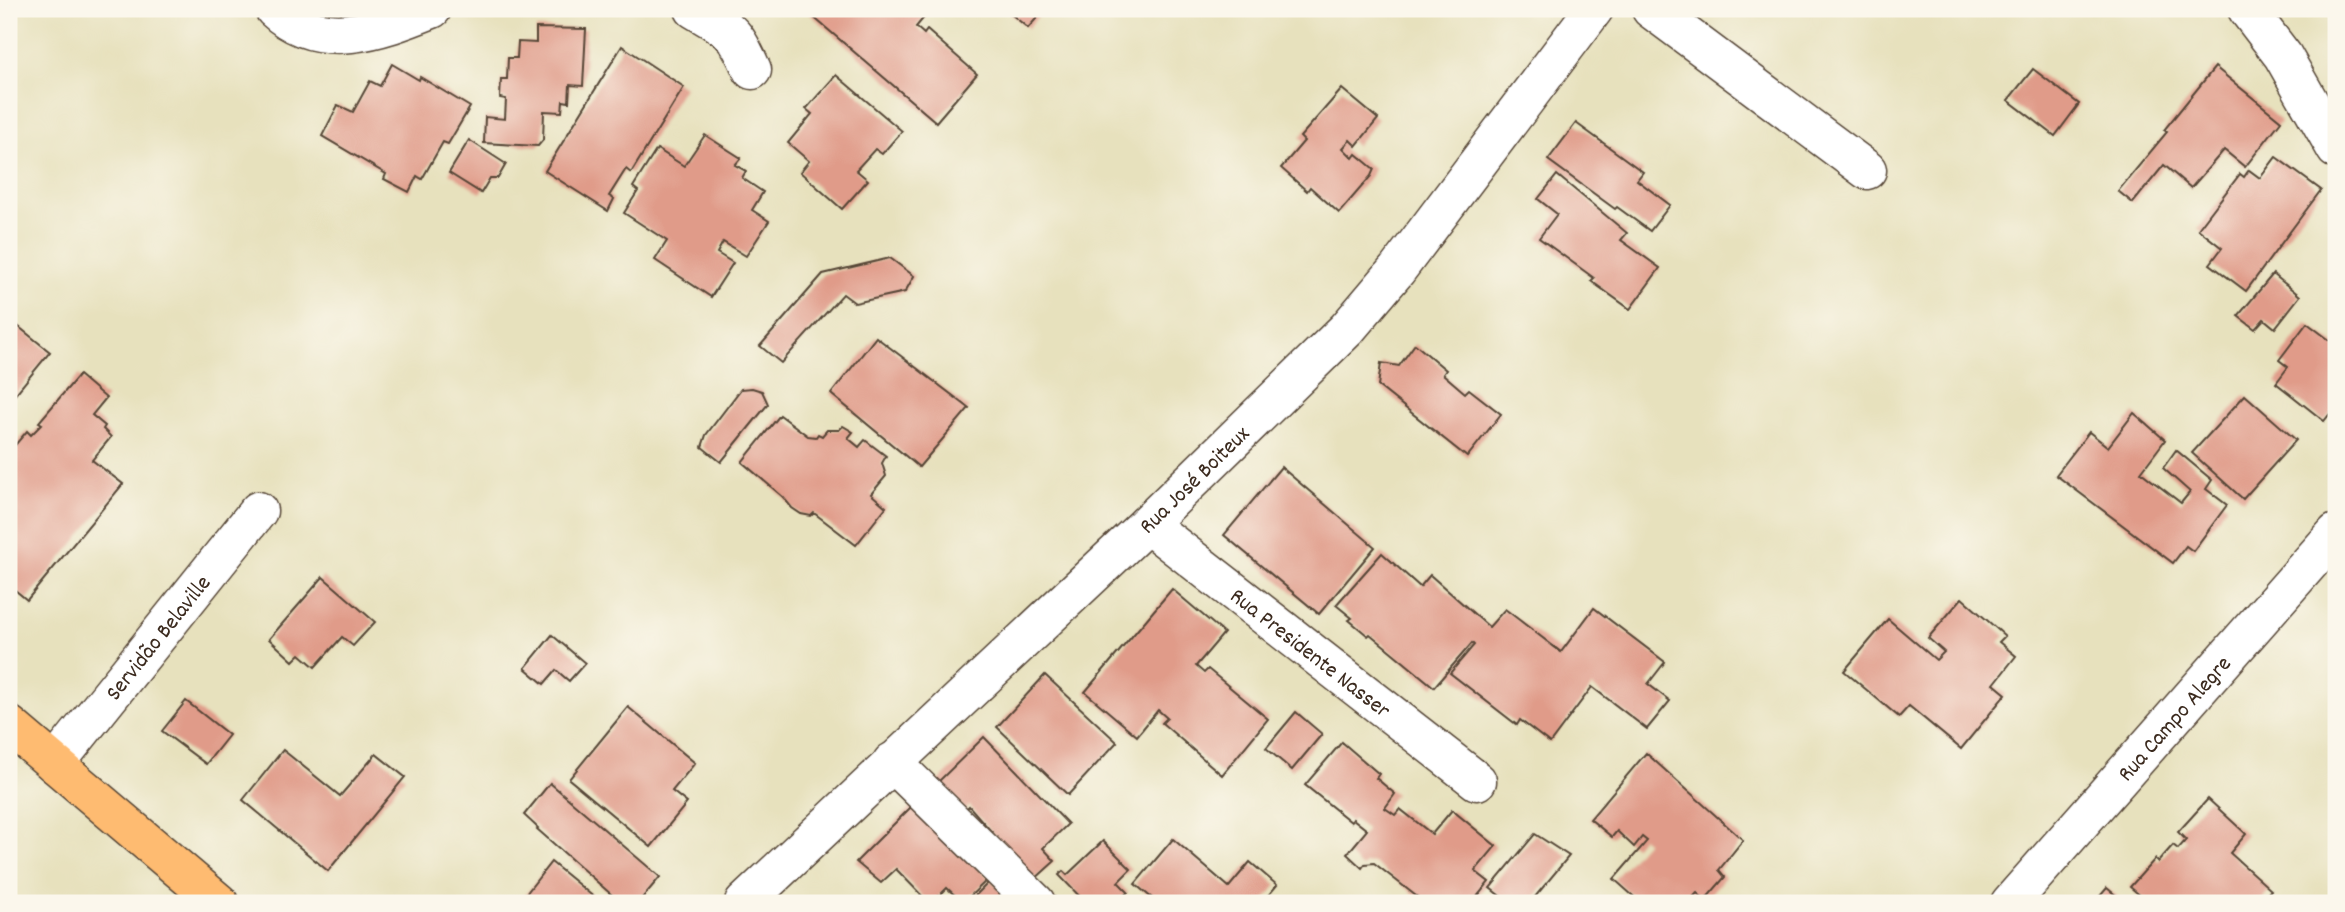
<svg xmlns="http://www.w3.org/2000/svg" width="2345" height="912" viewBox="0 0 2345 912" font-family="Dekko,sans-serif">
  <rect width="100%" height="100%" fill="#fbf7ec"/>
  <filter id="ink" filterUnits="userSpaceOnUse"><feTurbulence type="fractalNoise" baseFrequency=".0143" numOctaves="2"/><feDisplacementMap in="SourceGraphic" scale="14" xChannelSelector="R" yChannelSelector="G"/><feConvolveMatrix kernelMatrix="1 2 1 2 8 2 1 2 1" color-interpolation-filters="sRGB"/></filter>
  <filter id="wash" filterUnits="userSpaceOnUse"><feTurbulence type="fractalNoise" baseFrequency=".00686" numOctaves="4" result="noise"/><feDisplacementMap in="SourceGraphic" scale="28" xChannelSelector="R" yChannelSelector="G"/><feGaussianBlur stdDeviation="1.57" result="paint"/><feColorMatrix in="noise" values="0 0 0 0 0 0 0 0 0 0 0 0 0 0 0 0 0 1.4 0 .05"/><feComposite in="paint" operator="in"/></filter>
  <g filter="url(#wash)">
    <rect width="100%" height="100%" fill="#e7e1bd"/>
    <g id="blocks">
      <g fill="#e09b89">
        <path d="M804,9h127l-15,18 8,7 3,-4 50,44 -41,48z"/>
        <path d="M1005,9h35l3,2 -15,17z"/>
        <path d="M536,28l50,1 -3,57 -13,-1 -1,17 -6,-1 -1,11 -18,-1 -1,29 -5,6 -54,-3 1,-26 20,2 1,-20 -6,-1 1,-19h6l1,-21h9l1,-16 18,1z"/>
        <path d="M622,46l62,41 -53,86 -5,-4 -17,27 5,3 -6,12 -63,-40z"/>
        <path d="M392,64l27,16 1,-3 50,30 -22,37 -5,-2 -21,37 -5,-3 -8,16 -25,-13 2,-5 -64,-38 16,-31 15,7 17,-31 10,5z"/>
        <path d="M2215,67l66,54 -36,46 -21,-17 -33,38 -27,-23 -31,38 -15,-12 49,-59 -3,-2z"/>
        <path d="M2033,69l46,35 -24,32 -47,-36z"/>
        <path d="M836,75l66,56 -20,23 -7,-5 -19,21 12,10 -26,29 -42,-37 9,-11 -21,-18 24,-29 -6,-5z"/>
        <path d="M1342,89l36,30 -22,27 -6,-6 -7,8 10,10 3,-4 18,15 -3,7 -32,37 -29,-26 -3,4 -26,-23 23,-27 -4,-4z"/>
        <path d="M1576,123l67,49 -6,8 33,25 -20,26 -33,-24 -2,2 -67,-49z"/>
        <path d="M705,135l36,23 -6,7 11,6 -4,7 21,14 -11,18 17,11 -23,35 -23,-14 -6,11 16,10 -22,34 -56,-37 12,-19 -43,-28 14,-22 -5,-4 24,-38 27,17z"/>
        <path d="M469,140l37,24 -8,14h-8l-9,15 -32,-20z"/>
        <path d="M2276,157l45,33 -75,101 -36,-27 12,-16 -24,-19 42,-55 4,3 5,-7 11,8z"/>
        <path d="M1557,175l70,58 -6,7 39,28 -30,41 -39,-28 3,-3 -55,-40 18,-24 -19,-15z"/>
        <path d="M890,258l24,18 -9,16 -50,11 -12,-9 -62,69 -21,-17 63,-72z"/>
        <path d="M2273,274l27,22 -25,32 -11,-9 -9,10 -17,-13z"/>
        <path d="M9,319l41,33 -41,50z"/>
        <path d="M2307,323l29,22v61l-12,15 -48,-38 12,-16 -9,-7z"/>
        <path d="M876,337l93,71 -50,59 -88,-73z"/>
        <path d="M1415,344l31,26 -3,4 22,19 4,-4 32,25 -34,43 -89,-71 3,-23 18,3z"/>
        <path d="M79,375l27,23 -14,17 13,11 -2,3 8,8 -19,23 31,24 -96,116 -18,-15v-133l18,-21 4,4 11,-11 -3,-2z"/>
        <path d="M752,388l10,3 6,13 -47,58 -19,-15 4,-12 35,-46z"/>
        <path d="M2245,395l51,45 -53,59 -51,-46z"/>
        <path d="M2134,413l31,27 -24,32 40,31 9,-11 -27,-24 13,-18 36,30 -6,9 21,16 -34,46 -7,-5 -13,17 -117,-88 33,-43 19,15z"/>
        <path d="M780,415l28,21 8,1 2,-3 4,2 5,-6h12l4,-4 10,6 -5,6 11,9 6,-7 21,16 -4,7 4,13 -15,18 15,13 -30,38 -42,-32 -3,3 -10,-2 -9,-6 -9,-11 -41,-35z"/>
        <path d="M1281,467l94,80 -56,67 -95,-79z"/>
        <path d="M1382,553l38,34 10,-12 59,52 16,-18 56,43 33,-44 71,54 -17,22 22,17 -23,28 -55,-42 -42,56 -30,-23 -3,5 -67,-52 24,-28 -2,-2 -38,44 -64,-53 -2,2 -19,-16 3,-2 -16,-13z"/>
        <path d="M323,577l52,45 -22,24 -11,-9 -27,30 -15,-13 -7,7 -24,-22z"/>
        <path d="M1172,589l52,44 -28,33 8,7 4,-4 60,50 -46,56 -60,-52 5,-5 -9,-8 -21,26 -52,-44z"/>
        <path d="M1962,598l43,38 -6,6 17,14 -22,28 12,10 -45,55 -52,-43 -10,11 -55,-46 44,-52 48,41 8,-8 -16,-14z"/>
        <path d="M552,635l33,28 -16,18 -13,-11 -12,14 -19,-16z"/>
        <path d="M1045,675l72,67 -49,53 -71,-68z"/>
        <path d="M186,701l43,34 -23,29 -44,-33z"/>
        <path d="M628,707l67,56 -23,28 15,12 -36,44 -82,-68z"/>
        <path d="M1296,712l26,22 -30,36 -26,-22z"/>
        <path d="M984,737l84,87 -25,24 12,13 -21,19 -65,-74 -4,4 -27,-28z"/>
        <path d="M1342,742l37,32 -3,4 19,16 -10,14 10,7 5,-6 32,25 20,-24 44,36 -21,25 14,11 -17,21h-47l-51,-40 -9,1 -3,4 -15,-14 20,-24 -14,-11 -2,3 -46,-37z"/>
        <path d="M283,750l57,46 36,-42 29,23 -77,94 -85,-71z"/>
        <path d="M1646,753l97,87 -24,30 6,7 -20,23 -8,-7 -9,10h-47l-27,-24 33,-38 -5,-4 -8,10 -17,-16 -5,6 -22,-18z"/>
        <path d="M550,783l110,94 -22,26h-17l-84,-74 1,-1 -14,-13z"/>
        <path d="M2208,799l38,35 -16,19 41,37 -12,13h-110l-19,-16 25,-28 3,3 15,-17 5,4 8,-9 -8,-8z"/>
        <path d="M915,803l74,75 -26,25 -16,-15 -15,15h-3l-33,-34 -15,14 -25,-21z"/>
        <path d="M1535,834l34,22 -39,47h-21l-19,-15z"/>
        <path d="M1173,839l56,48 21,-25 27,23 -15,18h-104l-23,-19z"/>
        <path d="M1103,841l28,28 -13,13 10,10 -12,11h-30l-27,-28 4,-4 4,4z"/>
        <path d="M551,862l50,41h-74l-5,-4z"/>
        <path d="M991,880l24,23h-47z"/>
        <path d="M2107,888l18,15h-31z"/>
      </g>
    </g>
  </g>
  <g filter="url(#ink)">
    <use href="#blocks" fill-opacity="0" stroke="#554536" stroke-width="2"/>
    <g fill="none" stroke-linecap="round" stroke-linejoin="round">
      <g stroke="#554536" stroke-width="41">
        <g id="minor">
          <path d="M274,9c46,43 106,21 158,0"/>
          <path d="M694,9c38,23 40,20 58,61"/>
          <path d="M1651,9l216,161"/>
          <path d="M2247,9l36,47 53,93"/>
          <path id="s1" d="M1147,524l330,257"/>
          <path d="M892,762l144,141"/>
          <path id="s2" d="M55,764l203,-253"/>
          <path id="s3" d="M744,903l403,-379 200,-195 50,-59 197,-261"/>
          <path id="s4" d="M2010,903l326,-370"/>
        </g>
      </g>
      <g stroke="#554536" stroke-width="41">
        <path id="major" d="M9,725l210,178"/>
      </g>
      <use href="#minor" stroke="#fff" stroke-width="38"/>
      <use href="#major" stroke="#febb71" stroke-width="38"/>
    </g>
  </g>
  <g text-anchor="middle" stroke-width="5" stroke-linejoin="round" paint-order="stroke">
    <g font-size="23" fill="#3b2a1e" stroke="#fbf7ec">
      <text dy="8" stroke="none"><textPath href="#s3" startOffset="618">Rua José Boiteux</textPath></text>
      <text dy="8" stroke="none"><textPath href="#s2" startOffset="163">Servidão Belaville</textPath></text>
      <text dy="8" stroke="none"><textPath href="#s1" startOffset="208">Rua Presidente Nasser</textPath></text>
      <text dy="8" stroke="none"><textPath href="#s4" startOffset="247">Rua Campo Alegre</textPath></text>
    </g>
  </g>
  <rect width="2345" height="912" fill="none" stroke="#fbf7ec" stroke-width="35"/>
</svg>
